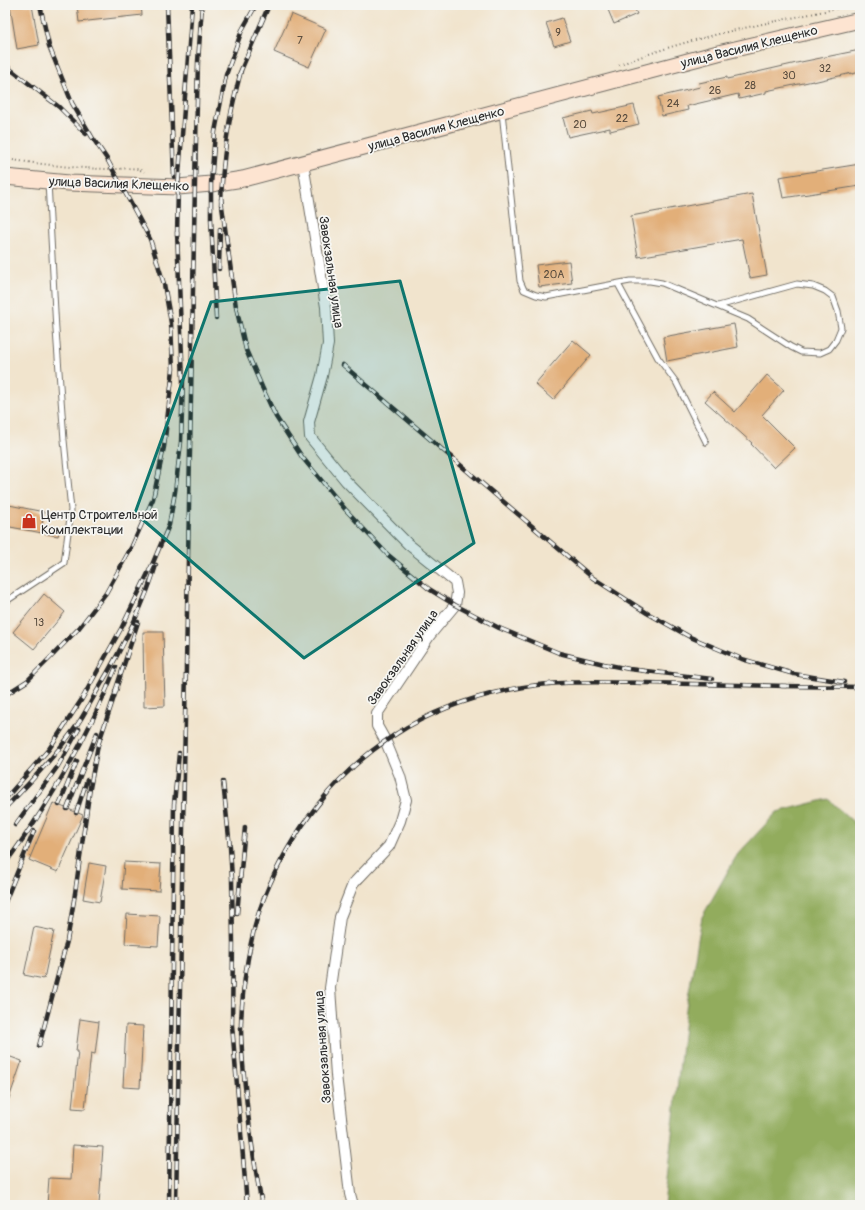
<svg xmlns="http://www.w3.org/2000/svg" width="865" height="1210" viewBox="0 0 865 1210" font-family="Pangolin,sans-serif">
  <rect width="100%" height="100%" fill="#f6f6f2"/>
  <filter id="ink" filterUnits="userSpaceOnUse"><feTurbulence type="fractalNoise" baseFrequency=".025" numOctaves="2"/><feDisplacementMap in="SourceGraphic" scale="8" xChannelSelector="R" yChannelSelector="G"/><feConvolveMatrix kernelMatrix="1 2 1 2 8 2 1 2 1" color-interpolation-filters="sRGB"/></filter>
  <filter id="wash" filterUnits="userSpaceOnUse"><feTurbulence type="fractalNoise" baseFrequency=".012" numOctaves="4" result="noise"/><feDisplacementMap in="SourceGraphic" scale="16" xChannelSelector="R" yChannelSelector="G"/><feGaussianBlur stdDeviation="0.9" result="paint"/><feColorMatrix in="noise" values="0 0 0 0 0 0 0 0 0 0 0 0 0 0 0 0 0 1.4 0 .05"/><feComposite in="paint" operator="in"/></filter>
  <g filter="url(#wash)">
    <rect width="100%" height="100%" fill="#f1e4cd"/>
    <path fill="#92ac5d" stroke="#5e6c44" d="M828,799l32,29v377h-196l22,-196 16,-92 35,-62 40,-43z"/>
    <g id="blocks">
      <g fill="#e2af79">
        <path d="M10,5h22l7,40 -22,4z"/>
        <path d="M77,5h64l1,10 -63,7z"/>
        <path d="M606,5h27l4,9 -23,10z"/>
        <path d="M291,14l35,15 -17,38 -35,-15z"/>
        <path d="M562,18l8,23 -16,5 -8,-23z"/>
        <path d="M860,50v22l-8,2v-1l-39,9v-1l-47,10v2l-27,6 -1,-5 -51,12 1,4 -26,6 -4,-19 42,-10 -1,-4 28,-6v2l74,-17z"/>
        <path d="M634,105l5,19 -29,7v-3l-42,9 -5,-19 29,-7 1,3z"/>
        <path d="M860,164v22l-77,12 -4,-21z"/>
        <path d="M752,194l15,81 -17,3 -8,-39 -104,18 -7,-41z"/>
        <path d="M569,261l3,22 -33,4 -3,-22z"/>
        <path d="M734,324l4,23 -71,14 -4,-24z"/>
        <path d="M573,340l18,15 -38,45 -18,-16z"/>
        <path d="M767,375l17,15 -22,25 33,33 -21,20 -23,-24 1,-1 -47,-42 8,-9 22,20z"/>
        <path d="M9,505l35,7 -2,13 18,4 -2,7 -53,-10z"/>
        <path d="M44,594l21,18 -31,37 -21,-17z"/>
        <path d="M143,632h20l2,74 -21,1z"/>
        <path d="M53,803l30,12 -25,57 -29,-12z"/>
        <path d="M124,862l37,2 -2,27 -37,-2z"/>
        <path d="M89,863l17,3 -6,36 -17,-3z"/>
        <path d="M127,914l33,2 -2,30 -33,-2z"/>
        <path d="M34,927l20,4 -10,48 -20,-4z"/>
        <path d="M80,1019l19,3 -4,32 -4,-1 -6,56 -13,-1 6,-57h-2z"/>
        <path d="M126,1025l17,1 -3,62 -17,-1z"/>
        <path d="M5,1055l17,6 -16,46h-1z"/>
        <path d="M73,1145l30,2 -4,58h-52l2,-27 22,1z"/>
      </g>
    </g>
  </g>
  <g filter="url(#ink)">
    <use href="#blocks" fill-opacity="0" stroke="#706c64" stroke-width="1"/>
    <g fill="none" stroke-linecap="round" stroke-linejoin="round">
      <g stroke="#706c64" stroke-width="7">
        <g id="lane">
          <path d="M502,112l18,169 4,9 12,5 10,2 84,-16h20l12,2 86,36 43,28 10,5 19,1 9,-4 7,-9 5,-12 -3,-17 -5,-14 -8,-6 -12,-5 -16,-2 -79,22"/>
          <path d="M618,284l40,74 18,24 30,60"/>
          <path d="M5,602l59,-39 7,-53 -7,-70 -8,-110 -8,-148"/>
        </g>
      </g>
      <g stroke="#706c64" stroke-width="12">
        <path id="street" d="M303,163l23,144 2,37 -6,32 -13,46 1,15 36,44 62,63 47,38 2,11 -2,12 -25,30 -53,79v12l9,16 14,34 6,24 -6,21 -11,25 -36,38 -13,33 -10,71 6,87 14,119 3,11"/>
      </g>
      <g stroke="#706c64" stroke-width="17">
        <path id="secondary" d="M5,177l64,6 109,4 33,-3 32,-5 475,-126 142,-33"/>
      </g>
      <g stroke="#706c64" stroke-width="2" stroke-dasharray="1 3" stroke-linecap="butt">
        <path d="M619,65c75,-30 156,-43 234,-60"/>
        <path d="M5,159c36,5 72,10 109,10 10,0 21,-3 30,3"/>
      </g>
      <use href="#lane" stroke="#fff" stroke-width="5"/>
      <use href="#street" stroke="#fff" stroke-width="10"/>
      <use href="#secondary" stroke="#fde4d1" stroke-width="15"/>
      <g stroke="#2b2b2b" stroke-width="4.5">
        <g id="rail">
          <path d="M167,5l7,172"/>
          <path d="M5,65l54,42 27,27"/>
          <path d="M239,75l30,-70"/>
          <path d="M221,199l15,108 10,43 16,37 14,30 26,40 43,52 42,45 42,35 26,16 44,23 60,25 45,11 25,5 83,10"/>
          <path d="M221,205c1,-46 8,-90 20,-134"/>
          <path d="M177,236l1,-49 14,-182"/>
          <path d="M219,269l1,-40"/>
          <path d="M216,318l-5,-99v-35l4,-52 11,-57 16,-45 14,-25"/>
          <path d="M343,365l250,213 54,35 43,24 52,22 52,15 50,8"/>
          <path d="M781,686l79,1"/>
          <path d="M115,692l23,-70"/>
          <path d="M5,695l22,-14 26,-26 26,-27 27,-35 26,-47 21,-47 11,-52 9,-78 -2,-46 -7,-39 -14,-45 -43,-80 -15,-22 -20,-34 -23,-57 -9,-41"/>
          <path d="M223,782l7,65 2,32 1,65 -1,81 15,180"/>
          <path d="M5,799l44,-50 33,-50 40,-72 30,-62 17,-40 6,-33 6,-50 2,-61 -6,-149"/>
          <path d="M59,805l18,-44"/>
          <path d="M5,808c25,-25 51,-53 72,-83 7,-10 13,-22 20,-34 23,-39 46,-82 59,-126"/>
          <path d="M67,809l30,-76"/>
          <path d="M76,813l11,-33"/>
          <path d="M15,825l43,-59 21,-37"/>
          <path d="M5,864c45,-61 83,-128 111,-197"/>
          <path d="M5,902l29,-71"/>
          <path d="M237,914l8,-87"/>
          <path d="M39,1046l28,-105 7,-41 16,-112 8,-43 19,-57"/>
          <path d="M169,1205l5,-401 5,-51"/>
          <path d="M176,1205l19,-1023 3,-120 4,-57"/>
          <path d="M262,1205c-8,-40 -13,-79 -17,-119 -2,-21 -4,-40 -4,-61 1,-38 9,-92 23,-127 26,-66 72,-126 132,-164 34,-22 73,-36 112,-44 45,-10 93,-8 139,-7 46,1 93,2 139,3"/>
        </g>
      </g>
      <use href="#rail" stroke="#f6f6f2" stroke-width="3" stroke-dasharray="9" stroke-linecap="butt"/>
    </g>
  </g>
  <path fill="#0f766e" fill-opacity="0.2" stroke="#0f766e" stroke-width="3" stroke-linejoin="round" d="M400,281l74,262 -170,115 -169,-145 76,-211z"/>
  <defs>
    <g id="shop-bare" transform="scale(1.2)"><path d="M-5-2.5h2.3a2.7 3.5 0 0 1 5.4 0H5L5.5 6h-11ZM-1.5-2.5h3a1.5 2.3 0 0 0-3 0Z" fill="#c8321e" stroke="#f6f6f2" stroke-width="2.5" paint-order="stroke"/></g>
  </defs>
  <g fill-rule="evenodd">
    <use href="#shop-bare" x="29" y="521"/>
  </g>
  <g text-anchor="middle" stroke-width="3.5" stroke-linejoin="round" paint-order="stroke">
    <g font-size="11" fill="#594c3e">
      <text x="558" y="36">9</text>
      <text x="300" y="44">7</text>
      <text x="825" y="72">32</text>
      <text x="789" y="79">30</text>
      <text x="750" y="89">28</text>
      <text x="715" y="94">26</text>
      <text x="673" y="107">24</text>
      <text x="622" y="122">22</text>
      <text x="580" y="128">20</text>
      <text x="554" y="278">20А</text>
      <text x="39" y="626">13</text>
    </g>
    <g font-size="13" fill="#2b2b2b" stroke="#f6f6f2">
      <text transform="translate(749 46) rotate(-14)" y="5">улица Василия Клещенко</text>
      <text transform="translate(436 128) rotate(-15)" y="5">улица Василия Клещенко</text>
      <text transform="translate(119 183) rotate(2)" y="5">улица Василия Клещенко</text>
      <text transform="translate(332 272) rotate(82)" y="5">Завокзальная улица</text>
      <text transform="translate(402 657) rotate(-55)" y="5">Завокзальная улица</text>
      <text transform="translate(322 1047) rotate(-94)" y="5">Завокзальная улица</text>
    </g>
    <g font-size="13" fill="#2b2b2b" stroke="#f6f6f2" text-anchor="start">
      <text x="41" y="519">Центр Строительной<tspan x="41" dy="15">Комплектации</tspan></text>
    </g>
  </g>
  <rect width="865" height="1210" fill="none" stroke="#f6f6f2" stroke-width="20"/>
</svg>
